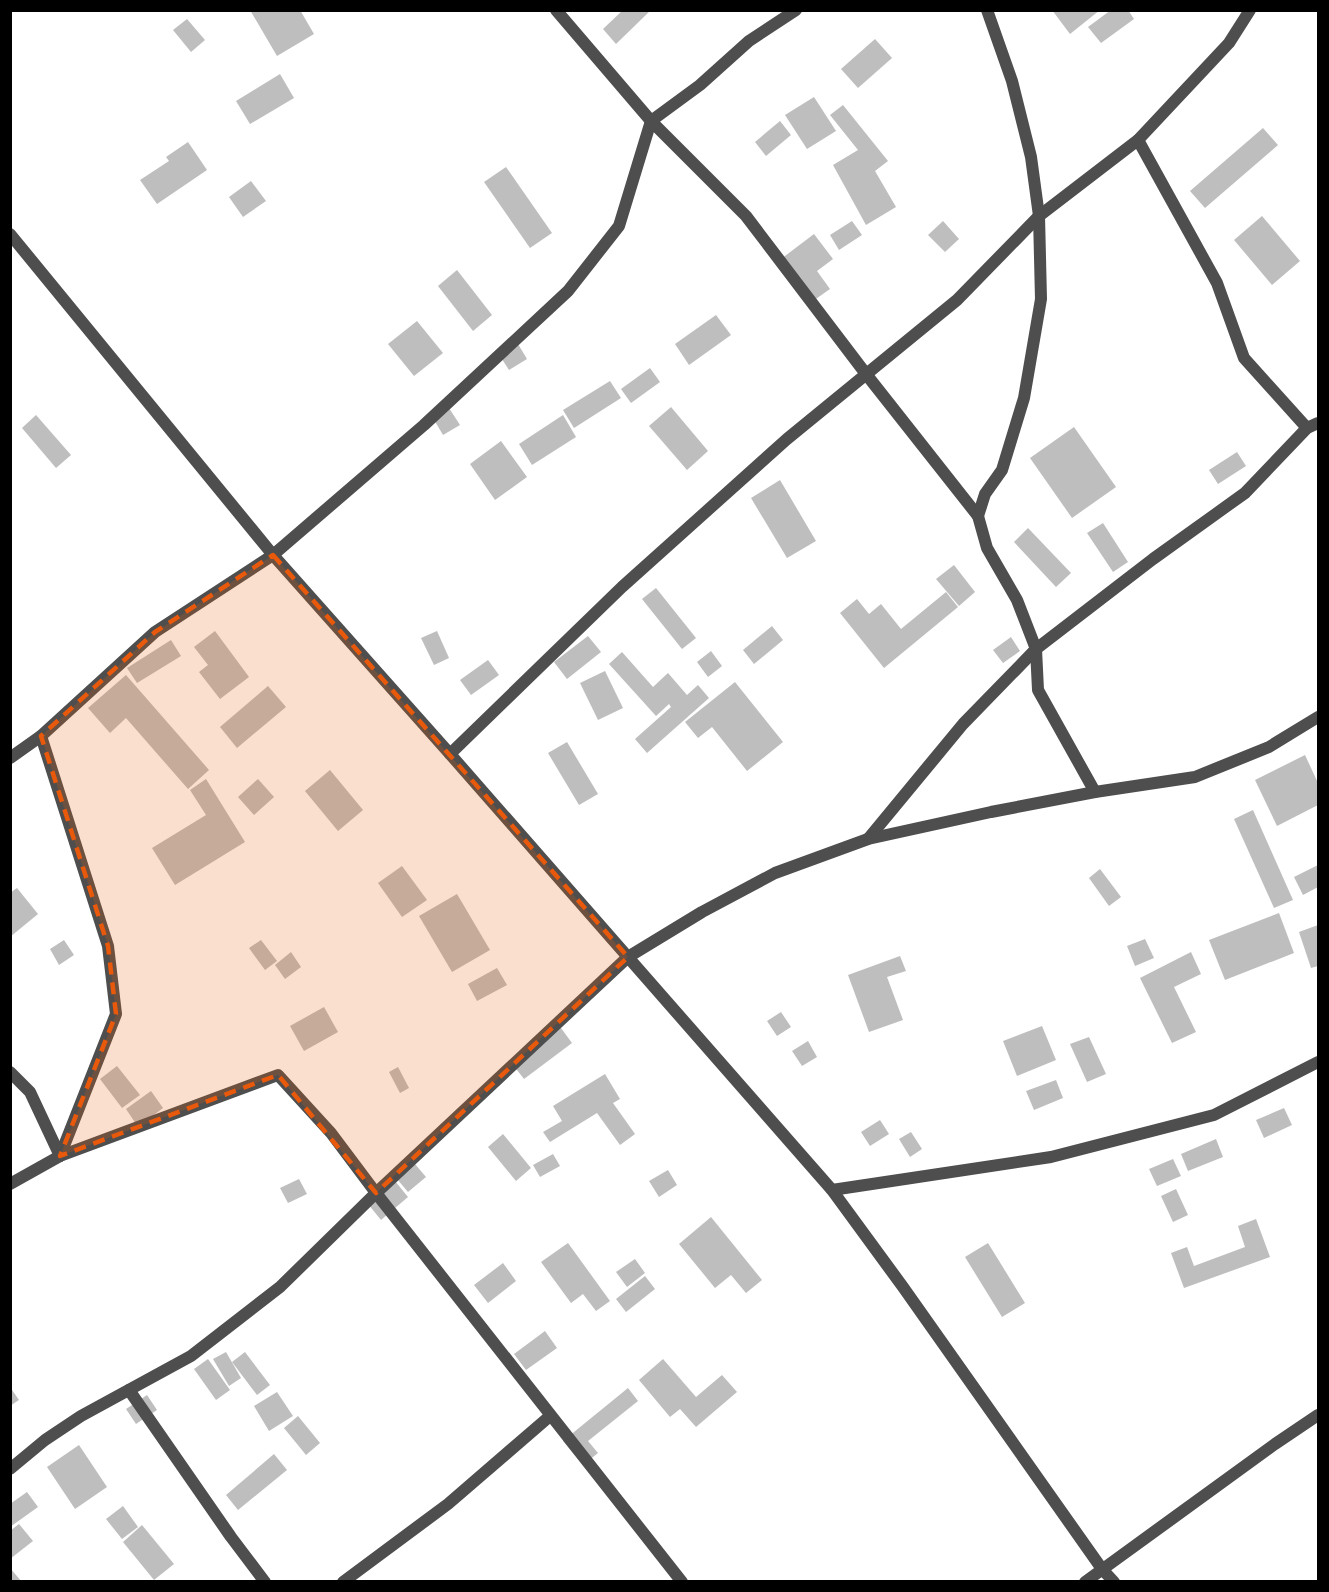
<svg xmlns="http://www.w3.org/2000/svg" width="1329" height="1592" viewBox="0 0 1329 1592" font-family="Overpass,sans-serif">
  <rect width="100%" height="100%" fill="#fff"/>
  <g fill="#bebebe">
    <path d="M250,10h50l14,24 -37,22z"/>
    <path d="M623,10h28l-35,34 -13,-15z"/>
    <path d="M1052,10h48l-30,24z"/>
    <path d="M1111,10h17l6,9 -33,24 -13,-16z"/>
    <path d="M187,19l18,21 -14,12 -18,-22z"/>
    <path d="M875,39l17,19 -34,30 -17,-19z"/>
    <path d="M280,74l14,24 -44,26 -14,-23z"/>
    <path d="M814,97l22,34 -29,18 -22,-34z"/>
    <path d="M843,105l45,56 -13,10 21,36 -30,18 -33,-60 25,-15 -28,-35z"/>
    <path d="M780,121l11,14 -25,21 -11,-14z"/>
    <path d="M1263,128l15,17 -73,63 -15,-17z"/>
    <path d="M188,142l19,28 -50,34 -17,-24 29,-19 -3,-4z"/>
    <path d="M506,167l46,66 -22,15 -46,-66z"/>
    <path d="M251,181l15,20 -23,16 -14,-20z"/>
    <path d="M1262,216l38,45 -28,24 -38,-45z"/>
    <path d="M852,221l10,14 -23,15 -9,-15z"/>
    <path d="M943,221l16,18 -14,13 -17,-17z"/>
    <path d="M814,234l19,25 -16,12 13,18 -17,12 -32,-42z"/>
    <path d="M457,270l35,45 -19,16 -35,-45z"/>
    <path d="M716,315l15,20 -42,30 -14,-21z"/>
    <path d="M417,321l26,32 -29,23 -26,-32z"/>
    <path d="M518,344l9,15 -18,11 -9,-14z"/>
    <path d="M650,368l10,14 -29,21 -10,-14z"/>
    <path d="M610,381l11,17 -47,30 -11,-18z"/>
    <path d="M671,407l37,44 -21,19 -38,-44z"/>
    <path d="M449,408l11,17 -17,10 -10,-17z"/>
    <path d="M36,415l35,40 -15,13 -34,-40z"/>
    <path d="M563,415l13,22 -44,28 -13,-21z"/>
    <path d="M1074,427l42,60 -44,31 -42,-60z"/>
    <path d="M501,441l26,36 -32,23 -25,-36z"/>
    <path d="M1237,452l9,14 -28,18 -9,-14z"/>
    <path d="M780,480l36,61 -29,17 -36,-60z"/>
    <path d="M1103,523l25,39 -15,10 -26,-39z"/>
    <path d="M1028,528l43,45 -15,14 -42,-45z"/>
    <path d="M954,565l21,27 -16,14 -23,-27z"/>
    <path d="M656,588l40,50 -14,11 -40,-50z"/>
    <path d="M946,592l12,15 -74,61 -44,-55 17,-14 12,15 12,-10 20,25z"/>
    <path d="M772,626l11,14 -29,24 -11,-14z"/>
    <path d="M215,631l34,46 -29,22 -21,-27 9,-7 -14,-18z"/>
    <path d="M437,631l12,27 -15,7 -13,-27z"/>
    <path d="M588,636l13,16 -34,27 -13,-17z"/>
    <path d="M1011,637l9,14 -17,12 -10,-13z"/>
    <path d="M171,640l10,16 -44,27 -10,-15z"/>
    <path d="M711,651l11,15 -14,11 -11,-15z"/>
    <path d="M622,652l31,35 15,-14 19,22 11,-10 11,13 -62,55 -12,-14 36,-32 -2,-3 -13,12 -47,-52z"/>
    <path d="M488,660l11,15 -28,20 -11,-15z"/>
    <path d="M605,671l18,37 -25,12 -18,-37z"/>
    <path d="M126,675l83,95 -21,19 -62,-71 -16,15 -22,-25z"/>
    <path d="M735,682l48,60 -36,29 -35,-44 -14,11 -13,-16z"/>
    <path d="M268,686l18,21 -49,41 -17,-21z"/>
    <path d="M567,742l31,52 -19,11 -31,-52z"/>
    <path d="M1305,755l13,28v22l-41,21 -22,-46z"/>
    <path d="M330,770l33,40 -25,21 -33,-40z"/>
    <path d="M206,779l39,63 -70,43 -23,-37 54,-33 -16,-25z"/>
    <path d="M258,779l16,18 -20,18 -16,-18z"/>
    <path d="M1253,810l40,90 -19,8 -40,-89z"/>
    <path d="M1318,865v22l-15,8 -9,-18z"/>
    <path d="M402,866l25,34 -25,17 -24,-34z"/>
    <path d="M1100,869l21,28 -12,9 -20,-28z"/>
    <path d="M17,888l21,26 -28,23v-44z"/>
    <path d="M457,894l33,56 -38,22 -33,-56z"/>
    <path d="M1279,913l15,40 -69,27 -16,-40z"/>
    <path d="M1318,925v41l-7,2 -12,-36z"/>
    <path d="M1145,939l9,19 -19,8 -8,-20z"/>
    <path d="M64,940l10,15 -15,10 -9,-16z"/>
    <path d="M261,940l16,21 -12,9 -16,-22z"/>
    <path d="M291,952l10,15 -16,12 -10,-14z"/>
    <path d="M1191,952l10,22 -27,13 22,45 -24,11 -32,-65z"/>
    <path d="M900,956l6,15 -19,6 16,43 -34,12 -21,-57z"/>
    <path d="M497,968l10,17 -30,16 -9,-17z"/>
    <path d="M324,1007l14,25 -34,19 -14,-25z"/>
    <path d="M781,1012l10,15 -14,9 -10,-15z"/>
    <path d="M558,1024l14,19 -48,36 -14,-18z"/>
    <path d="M1042,1026l14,34 -39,16 -14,-35z"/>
    <path d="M1089,1037l17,37 -19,8 -17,-38z"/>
    <path d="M808,1041l9,16 -15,9 -10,-15z"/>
    <path d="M117,1066l23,29 -18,13 -22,-29z"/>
    <path d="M398,1067l11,21 -9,5 -11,-21z"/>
    <path d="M605,1074l15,25 -7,4 22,31 -15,11 -23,-32 -47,29 -7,-10 19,-11 -9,-15z"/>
    <path d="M1056,1080l7,18 -29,12 -8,-19z"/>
    <path d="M151,1091l12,17 -25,19 -12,-18z"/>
    <path d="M1284,1108l8,17 -28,13 -8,-18z"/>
    <path d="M880,1120l9,14 -19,12 -9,-14z"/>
    <path d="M911,1132l11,17 -12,8 -11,-18z"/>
    <path d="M503,1134l28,34 -15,13 -28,-34z"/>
    <path d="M1216,1139l7,18 -35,14 -7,-17z"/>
    <path d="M553,1154l7,12 -20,11 -7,-12z"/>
    <path d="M1173,1159l8,17 -24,10 -8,-17z"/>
    <path d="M415,1164l11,13 -18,15 -11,-13z"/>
    <path d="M668,1170l9,15 -18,12 -10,-16z"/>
    <path d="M299,1179l8,15 -19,9 -8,-15z"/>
    <path d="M395,1181l13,16 -27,23 -13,-16z"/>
    <path d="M1176,1189l12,26 -15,7 -12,-26z"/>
    <path d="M711,1217l51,63 -16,13 -15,-18 -16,13 -36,-44z"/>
    <path d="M1256,1219l14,38 -86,31 -13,-35 16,-6 7,19 51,-19 -7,-21z"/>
    <path d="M568,1243l42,58 -14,10 -13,-17 -12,9 -30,-41z"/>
    <path d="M988,1243l37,60 -23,14 -37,-60z"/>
    <path d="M635,1259l10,14 -18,14 -11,-15z"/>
    <path d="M503,1263l13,18 -28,22 -14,-18z"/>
    <path d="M645,1276l10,13 -29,23 -10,-13z"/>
    <path d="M545,1331l12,17 -31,22 -12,-16z"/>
    <path d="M226,1352l15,26 -12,8 -16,-27z"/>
    <path d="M245,1352l25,33 -13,10 -25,-33z"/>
    <path d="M208,1359l22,31 -14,10 -22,-31z"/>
    <path d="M663,1359l33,38 26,-22 15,17 -41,35 -16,-18 -10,8 -31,-37z"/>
    <path d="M10,1387l9,13 -9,6z"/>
    <path d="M628,1388l10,13 -50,40 10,12 -15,12 -20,-24z"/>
    <path d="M277,1392l16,24 -24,15 -15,-25z"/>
    <path d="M147,1395l10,15 -21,14 -10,-15z"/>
    <path d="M298,1416l22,27 -14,12 -22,-27z"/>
    <path d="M79,1445l28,42 -32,22 -28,-42z"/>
    <path d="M274,1454l13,16 -49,40 -12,-15z"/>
    <path d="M27,1492l11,15 -28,20v-23z"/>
    <path d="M123,1506l15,21 -16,12 -16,-20z"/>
    <path d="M19,1524l14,17 -23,18v-28z"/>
    <path d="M142,1525l32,39 -20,16 -31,-38z"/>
    <path d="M10,1568l12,14h-12z"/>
  </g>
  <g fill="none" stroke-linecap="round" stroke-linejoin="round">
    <g stroke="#4e4e4e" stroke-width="12">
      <path d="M556,10l95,111 95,95 120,158 112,142 9,32 30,52 19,49 2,41 57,102"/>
      <path d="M1138,140l79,143 27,75 63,70"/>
      <path d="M10,234l263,321 177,199 382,436 71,97 199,282 12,13"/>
      <path d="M978,516l7,-22 17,-24 22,-72 17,-99 -2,-83 -8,-59 -19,-76 -25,-71"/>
      <path d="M41,736l67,210 8,68 -56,142"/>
      <path d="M450,754l172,-167 165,-148 170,-139 82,-84 99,-76 91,-97 21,-33"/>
      <path d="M10,758l31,-22 114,-104 118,-77 151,-130 144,-134 51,-65 32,-105 49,-36 49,-44 47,-31"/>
      <path d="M868,839l95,-115 73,-75 117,-90 92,-66 62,-65 11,-5"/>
      <path d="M10,1072l20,20 30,64"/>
      <path d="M10,1184l50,-28 218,-81 53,58 45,60 306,389"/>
      <path d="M832,1190l219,-33 163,-42 104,-53"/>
      <path d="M129,1390l102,147 34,45"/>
      <path d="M10,1469l35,-29 36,-24 110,-60 89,-69 96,-94 252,-236 74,-45 73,-39 93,-34 123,-27 104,-20 100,-15 74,-30 49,-30"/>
      <path d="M343,1582l105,-78 102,-88"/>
      <path d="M1085,1582l190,-138 43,-29"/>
    </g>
  </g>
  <path fill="#e8590c" fill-opacity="0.2" stroke="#e8590c" stroke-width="4.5" stroke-dasharray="12 8" stroke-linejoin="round" d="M273,555l355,402 -252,236 -98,-118 -218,81 56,-142 -8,-68 -67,-210 114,-104z"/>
  <rect width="1329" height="1592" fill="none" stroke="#000000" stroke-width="24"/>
</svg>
